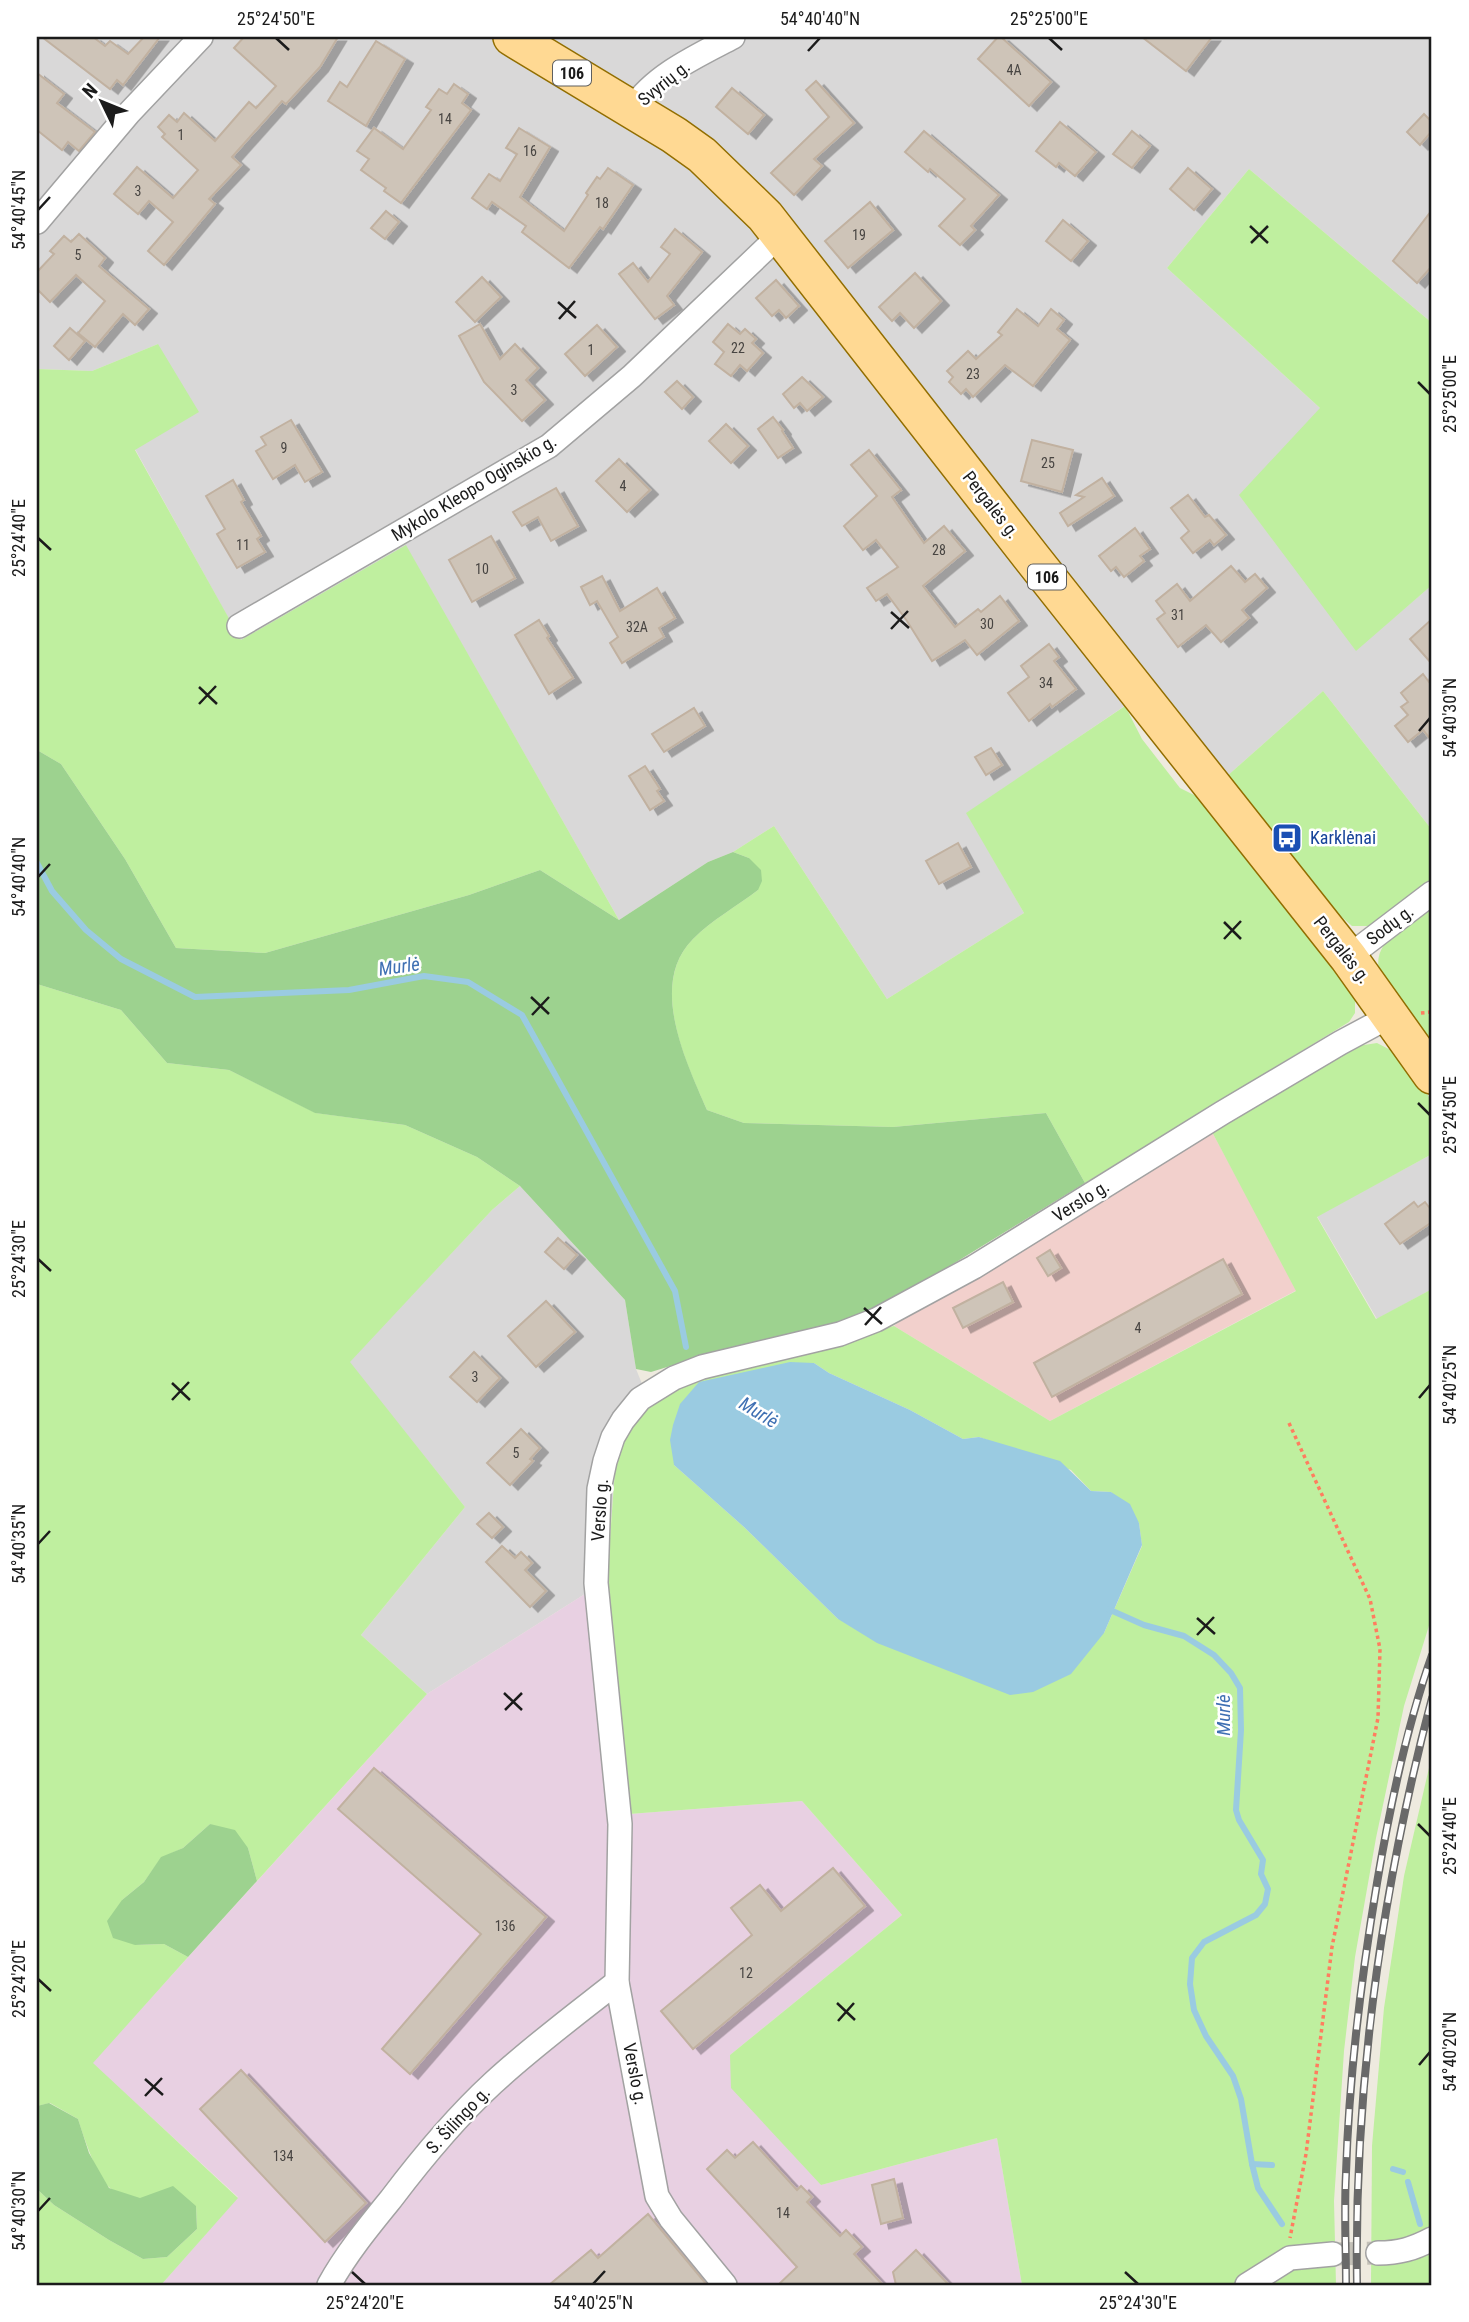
<svg xmlns="http://www.w3.org/2000/svg" width="1469" height="2322" viewBox="0 0 1469 2322" font-family="'Roboto Condensed',sans-serif">
  <defs>
    <filter id="shadow"><feDropShadow dx="8" dy="4.5" stdDeviation="0" flood-color="#0004"/></filter>
  </defs>
  <rect width="100%" height="100%" fill="#eeeadf"/>
  <g fill="#d9d8d8">
    <path d="M37,37h452l120,70 103,72 420,522 -165,112 57,100 -137,86 -113,-173 -41,26 -25,10 -89,58 -213,-374 -165,95 -106,-192 23,-105 -66,27 -55,-2z"/>
    <path d="M527,37h905v286l-183,-154 -82,99 153,140 36,242 76,-65v245l-109,-139 -97,86 -436,-547z"/>
    <path d="M1432,1154v135l-55,30 -60,-103z"/>
    <path d="M520,1186l105,114 11,69 13,32 -34,69 -8,110 -180,114 -66,-59 104,-128 -116,-145 143,-152z"/>
  </g>
  <path fill="#f2d0cc" d="M1210,1128l87,162 -247,131 -156,-95 23,-19z"/>
  <path fill="#e8d0e2" d="M607,1580l22,234 173,-13 100,114 -172,140 91,130 176,-47 25,147h-861l77,-88 -146,-134 335,-369z"/>
  <g fill="#bfef9f" fill-rule="evenodd">
    <path d="M1249,169l183,154v262l-76,66 -117,-156 81,-87 -153,-140z"/>
    <path d="M158,344l41,68 -64,38 106,190 165,-95 213,375 -79,-50 -71,25 -204,58 -89,-5 -51,-89 -64,-95 -24,-14v-381l55,2z"/>
    <path d="M1323,691l109,139v51l-63,45h-17l-23,-20 -103,-129z"/>
    <path d="M1125,706l17,33 38,49 20,10 155,192v23l-6,9 -264,161 -39,-70 -153,14 -149,-4 -37,-13c-21,-48 -59,-126 -14,-171 19,-19 44,-33 65,-49l-9,-32 -16,-6 41,-26 113,173 137,-86 -58,-100z"/>
    <path d="M1432,904v147l-53,-81c-7,-30 33,-50 53,-66z"/>
    <path d="M37,984l84,26 46,53 62,7 87,43 89,12 72,32 43,29 -28,24 -142,152 115,145 -104,128 66,59 -170,187 -9,-33 -38,-24 -27,24 -22,10 -17,24 -22,18 13,45 29,-1 24,13 -95,106 145,135 -77,87h-124v-96l17,16 55,35 34,19 24,-2 30,-28 -1,-23c-21,-3 -69,-5 -86,-18 -13,-10 -27,-53 -32,-69l-28,-16 -13,3z"/>
    <path d="M1377,1043l25,13 12,12 18,35v51l-115,63 59,102 56,-30v327l-28,90 -28,132 -21,119 -11,94 -10,150 2,84h-314l-25,-147 -176,47 -90,-97 -1,-33 172,-140 -100,-114 -173,13 -22,-234 8,-110 12,-37 22,-32 15,-12 205,-57 25,-6 156,95 246,-130 -86,-163 141,-81zM814,1363l15,10 81,37 53,29 16,-2 92,33 20,21 20,1 28,31 3,23 -38,87 -266,-14 -94,-92 -70,-62z"/>
    <path d="M1432,1755v530h-61l1,-139 12,-138 20,-132z"/>
  </g>
  <g fill="#9dd28f">
    <path d="M37,750l24,14 64,95 51,89 89,5 204,-58 71,-25 79,50 89,-58 25,-10 16,6 12,12 1,11 -4,9c-21,16 -46,30 -65,49 -45,45 -7,122 14,171l37,13 149,4 153,-14 39,70 -176,108 -62,30 -115,26 -81,25 -15,-3 -11,-69 -105,-114 -43,-29 -72,-32 -90,-12 -86,-43 -62,-7 -46,-53 -84,-26z"/>
    <path d="M210,1824l25,6 13,18 9,33 -69,76 -24,-13 -29,1 -22,-7 -6,-17 15,-21 22,-18 17,-25 22,-9z"/>
    <path d="M49,2103l29,16 11,34 20,35 31,10 33,-12 23,20 1,23 -30,28 -24,2 -34,-19 -55,-35 -17,-16v-83z"/>
  </g>
  <path fill="#9acbe1" d="M790,1362l24,1 15,10 81,37 53,29 16,-2 81,24 31,30 20,1 19,12 9,19 3,22 -38,88 -33,41 -38,18 -23,3 -133,-52 -39,-24 -94,-92 -70,-62 -4,-25 3,-15 7,-21 19,-22z"/>
  <g fill="none" stroke-linecap="round" stroke-linejoin="round">
    <g stroke="#9acbe1" stroke-width="6">
      <path d="M37,863l15,28 34,39 35,29 74,38 154,-7 75,-14 44,6 54,33 153,276 11,56"/>
      <path d="M1108,1609l36,16 40,11 30,19 17,18 9,15 1,42 -5,80 3,10 24,40 -2,14 7,15 -3,15 -9,11 -52,27 -12,16 -2,26 4,26 12,26 27,40 8,23 11,65 6,24 24,36"/>
      <path d="M1252,2164l20,1"/>
      <path d="M1393,2169l10,3"/>
      <path d="M1408,2182l12,42"/>
    </g>
  </g>
  <g fill="#cec4b8" stroke="#c1b1a0" stroke-width="2" filter="url(#shadow)">
    <path d="M42,37h51l12,9 5,-5 18,13 16,-17h16l-37,48 -6,-5 -7,9z"/>
    <path d="M244,37h94l-18,30 -34,37 -4,-3 -50,56 9,8 -32,34 6,5 -51,61 -16,-14 25,-29 -24,-21 -11,13 -24,-20 23,-27 36,31 25,-28 -36,-33 3,-3 -7,-7 11,-12 8,7 7,-9 31,28 34,-39 7,6 20,-22 -42,-38z"/>
    <path d="M998,37h3l50,45 -22,24 -51,-47z"/>
    <path d="M1142,37h70l-26,34z"/>
    <path d="M376,41l29,18 -39,67 -38,-25 12,-19 7,5z"/>
    <path d="M37,73l27,21 -7,9 38,29 -16,19 -11,-9 -6,8 -25,-20z"/>
    <path d="M816,81l38,42 -40,36 8,7 -28,29 -23,-22 58,-56 -23,-27z"/>
    <path d="M454,84l14,10 -6,9 9,7 -70,93 -17,-12 2,-3 -25,-18 8,-11 -12,-8 17,-23 29,21 28,-39 -5,-3 13,-18 8,5z"/>
    <path d="M732,88l32,27 -16,19 -32,-27z"/>
    <path d="M1424,114l8,8v9l-12,14 -13,-13z"/>
    <path d="M1060,122l36,30 -21,24 -16,-13 -3,4 -20,-16z"/>
    <path d="M519,128l31,19 -30,50 44,34 24,-36 -2,-2 11,-16 3,2 8,-11 25,17 -30,44 -3,-2 -31,41 -47,-36 4,-6 -34,-24 -5,7 -15,-11 17,-24 11,7 17,-27 -11,-6z"/>
    <path d="M924,131l75,64 -28,31 4,4 -15,15 -21,-19 26,-27 -35,-30 -2,3 -23,-20z"/>
    <path d="M1132,131l18,15 -18,22 -19,-14z"/>
    <path d="M1188,168l24,21 -18,21 -24,-21z"/>
    <path d="M870,202l23,28 -45,38 -23,-27z"/>
    <path d="M1432,210v56l-15,17 -24,-22z"/>
    <path d="M386,211l13,11 -14,17 -14,-11z"/>
    <path d="M1063,220l25,21 -17,20 -25,-20z"/>
    <path d="M675,229l27,23 -35,44 7,9 -19,14 -36,-45 14,-11 15,19 22,-28 -9,-7z"/>
    <path d="M79,234l26,24 -6,8 50,43 -14,16 -12,-11 -28,33 -17,-14 27,-32 -29,-26 -26,27 -13,-13v-17l17,-18 -4,-3 14,-15 7,6z"/>
    <path d="M915,273l26,28 -27,27 -14,-15 -8,8 -13,-14z"/>
    <path d="M482,277l19,20 -26,25 -19,-20z"/>
    <path d="M776,280l23,26 -13,12 -7,-8 -7,6 -16,-18z"/>
    <path d="M1017,309l21,17 13,-17 13,11 -7,9 13,11 -37,46 -28,-21 -32,32 -7,-8 -5,5 -12,-12 4,-5 -6,-6 21,-20 8,8 26,-24 -4,-3z"/>
    <path d="M480,324l20,35 15,-15 23,24 -12,12 19,20 -23,21 -38,-39 -25,-46z"/>
    <path d="M728,324l12,10 5,-5 11,10 -4,4 11,10 -16,18 -7,-6 -9,11 -16,-12 9,-12 -11,-10z"/>
    <path d="M597,325l20,22 -32,29 -20,-22z"/>
    <path d="M70,328l15,13 -16,19 -15,-14z"/>
    <path d="M802,377l21,20 -16,14 -7,-8 -6,5 -11,-14z"/>
    <path d="M677,381l16,16 -11,12 -17,-17z"/>
    <path d="M773,417l10,13 -1,1 11,17 -15,10 -20,-29z"/>
    <path d="M291,420l31,52 -17,10 -10,-17 -22,14 -17,-28 10,-6 -5,-8z"/>
    <path d="M726,424l22,22 -17,17 -22,-22z"/>
    <path d="M1032,440l41,10 -11,42 -41,-11z"/>
    <path d="M869,450l32,40 -9,7 32,46 20,-17 21,25 -42,35 32,41 23,-18 3,3 19,-16 19,25 -42,34 -12,-15 -33,21 -25,-40 -20,-27 -11,7 -9,-13 31,-21 -22,-27 -13,10 -19,-24 33,-30 -26,-31z"/>
    <path d="M619,459l31,31 -23,22 -31,-31z"/>
    <path d="M1102,478l12,18 -46,30 -8,-13 24,-16 -8,-2z"/>
    <path d="M233,480l11,20 -3,2 20,34 -4,3 8,13 -28,16 -20,-34 8,-5 -19,-33z"/>
    <path d="M556,488l22,38 -27,15 -13,-24 -16,9 -9,-14z"/>
    <path d="M1188,495l17,22 4,-2 17,20 -12,10 -4,-5 -17,13 -12,-15 8,-7 -18,-23z"/>
    <path d="M1135,528l15,21 -10,7 4,5 -20,16 -8,-10 -5,4 -12,-15z"/>
    <path d="M491,536l24,42 -43,24 -23,-42z"/>
    <path d="M1231,566l14,16 10,-8 12,14 -25,22 7,8 -28,24 -15,-17 -28,22 -21,-28 8,-6 -9,-12 21,-17 13,17z"/>
    <path d="M602,576l18,35 37,-23 18,30 -16,10 5,9 -42,26 -12,-20 8,-6 -21,-36 -7,4 -9,-18z"/>
    <path d="M1432,619v45l-22,-25z"/>
    <path d="M539,620l10,16 -2,2 26,40 -24,16 -34,-59z"/>
    <path d="M1049,644l10,13 -5,4 22,28 -24,18 -2,-3 -21,17 -21,-28 21,-16 -8,-11z"/>
    <path d="M1423,674l9,12v55l-9,-11 -15,12 -13,-16 13,-11 -7,-8 7,-5 -7,-9z"/>
    <path d="M694,708l11,18 -41,26 -12,-18z"/>
    <path d="M991,748l11,17 -16,10 -11,-18z"/>
    <path d="M645,766l15,23 -3,2 7,10 -14,9 -21,-34z"/>
    <path d="M958,843l13,24 -32,17 -13,-23z"/>
    <path d="M1414,1202l4,5 7,-5 7,9v11l-32,22 -15,-20z"/>
    <path d="M558,1238l19,17 -13,14 -19,-17z"/>
    <path d="M1050,1250l11,18 -13,8 -11,-18z"/>
    <path d="M1223,1259l19,35 -190,103 -18,-34z"/>
    <path d="M1003,1282l10,20 -50,26 -10,-20z"/>
    <path d="M546,1301l29,31 -39,35 -28,-31z"/>
    <path d="M474,1352l26,26 -23,24 -27,-25z"/>
    <path d="M521,1429l19,19 -10,11 3,2 -23,24 -23,-22z"/>
    <path d="M489,1513l14,14 -11,11 -15,-14z"/>
    <path d="M502,1546l13,12 6,-6 11,11 -7,7 21,21 -16,16 -44,-45z"/>
    <path d="M374,1768l172,149 -136,157 -28,-25 99,-115 -143,-125z"/>
    <path d="M833,1868l32,38 -172,143 -32,-38 91,-76 -21,-27 29,-23 21,26z"/>
    <path d="M241,2070l125,133 -41,39 -125,-133z"/>
    <path d="M753,2142l44,48 4,-4 11,11 -5,5 33,34 6,-6 16,17 -8,7 29,31h-105l19,-18 -90,-98 20,-19 8,8z"/>
    <path d="M894,2179l9,39 -22,6 -9,-39z"/>
    <path d="M648,2214l59,71h-158l42,-35 7,8z"/>
    <path d="M916,2250l33,35h-53l-3,-13z"/>
  </g>
  <g fill="none" stroke-linecap="round" stroke-linejoin="round">
    <path stroke="#c4c1b8" stroke-width="23" stroke-dasharray="23 11" stroke-linecap="butt" d="M1333,2254l45,-1"/>
    <g stroke="#a2a2a2" stroke-width="26">
      <g id="street">
        <path d="M633,108c21,-33 66,-53 100,-71"/>
        <path d="M37,222l92,-109 72,-76"/>
        <path d="M239,626l310,-180 83,-70 148,-141"/>
        <path d="M1348,957l84,-64"/>
        <path d="M1378,2253c21,0 35,-4 54,-14"/>
        <path d="M329,2285c17,-31 40,-59 62,-86 31,-41 64,-81 102,-116 39,-36 82,-68 124,-101"/>
        <path d="M725,2285l-54,-66 -14,-23 -40,-214 3,-158 -24,-241 3,-94 6,-28 8,-24 10,-17 17,-21 34,-21 28,-11 138,-33 36,-14 98,-53 248,-154 118,-70 52,-28"/>
        <path d="M1247,2285l43,-27 43,-4"/>
      </g>
    </g>
    <g stroke="#926e00" stroke-width="40">
      <path id="primary" d="M512,37l162,98 28,20 63,61 267,342 316,399 84,118"/>
    </g>
    <g stroke="#ff7d5f" stroke-width="3.5" stroke-dasharray="3.5 3.5" stroke-linecap="butt">
      <path d="M1421,1013l11,-1"/>
      <path d="M1289,1423l81,176 10,50 -2,69 -46,229 -26,207 -16,84"/>
    </g>
    <use href="#street" stroke="#fff" stroke-width="23"/>
    <use href="#primary" stroke="#ffd993" stroke-width="37"/>
    <g stroke="#696969" stroke-width="8">
      <g id="rail">
        <path d="M1346,2285c0,-37 -2,-74 0,-112 3,-97 15,-194 31,-290 13,-77 29,-155 55,-228"/>
        <path d="M1357,2285c-3,-197 25,-397 75,-587"/>
      </g>
    </g>
    <use href="#rail" stroke="#fff" stroke-width="5" stroke-dasharray="16" stroke-linecap="butt"/>
  </g>
  <path fill="none" stroke="#1b1b1b" stroke-width="2.5" d="M276,38l13,12M1049,38l13,12M808,51l12,-13M38,210l12,-13M1250,226l18,17M1251,243l17,-17M558,302l18,16M559,319l16,-18M1418,382l12,12M38,538l13,12M891,612l18,16M891,629l17,-18M199,687l18,17M199,704l17,-18M1419,731l11,-13M38,877l12,-13M1224,922l17,17M1224,939l17,-18M531,997l18,17M532,1015l17,-18M1418,1103l12,12M38,1259l13,12M864,1308l18,16M865,1325l16,-18M172,1383l18,17M1419,1398l11,-13M172,1400l17,-18M38,1544l12,-13M1197,1618l18,16M1197,1635l17,-18M504,1693l18,17M505,1710l17,-17M1418,1824l12,12M38,1979l13,12M837,2003l18,17M838,2021l16,-18M1419,2065l11,-13M145,2079l18,16M145,2096l17,-18M38,2211l12,-13M352,2272l13,12M1125,2272l13,12M593,2284l12,-13"/>
  <defs>
    <g id="bus-square" transform="scale(1.575)"><rect x="-9" y="-9" width="18" height="18" rx="4" fill="#1a4fb4" stroke="#fff"/><path d="M-5-6H5V4H4V6H2V4H-2V6H-4V4H-5ZM-3.5-4V0h7V-4ZM-3.5 1.2v1.5H-2V1.2ZM2 1.2v1.5H3.5V1.2Z" fill="#fff"/></g>
  </defs>
  <g fill-rule="evenodd">
    <use href="#bus-square" x="1287" y="838"/>
  </g>
  <g text-anchor="middle" stroke-width="5" stroke-linejoin="round" paint-order="stroke">
    <g font-size="14" fill="#484542">
      <text x="1014" y="75">4A</text>
      <text x="445" y="124">14</text>
      <text x="181" y="140">1</text>
      <text x="530" y="156">16</text>
      <text x="138" y="196">3</text>
      <text x="602" y="208">18</text>
      <text x="859" y="240">19</text>
      <text x="78" y="260">5</text>
      <text x="738" y="353">22</text>
      <text x="591" y="355">1</text>
      <text x="973" y="379">23</text>
      <text x="514" y="395">3</text>
      <text x="284" y="453">9</text>
      <text x="1048" y="468">25</text>
      <text x="623" y="491">4</text>
      <text x="243" y="550">11</text>
      <text x="939" y="555">28</text>
      <text x="482" y="574">10</text>
      <text x="1178" y="620">31</text>
      <text x="987" y="629">30</text>
      <text x="637" y="632">32A</text>
      <text x="1046" y="688">34</text>
      <text x="1138" y="1333">4</text>
      <text x="475" y="1382">3</text>
      <text x="516" y="1458">5</text>
      <text x="505" y="1931">136</text>
      <text x="746" y="1978">12</text>
      <text x="283" y="2161">134</text>
      <text x="783" y="2218">14</text>
    </g>
    <g fill="#fff" stroke="#5f5f5f" stroke-width="2">
      <rect x="553" y="60.5" width="38" height="25" rx="5"/>
      <rect x="1028" y="564.5" width="38" height="25" rx="5"/>
    </g>
    <g font-size="16" font-weight="bold" fill="#1b1b1b">
      <text x="572" y="79">106</text>
      <text x="1047" y="583">106</text>
    </g>
    <g font-size="18" fill="#1b1b1b" stroke="#fff">
      <text transform="translate(664 83) rotate(-39)" y="6">Svyrių g.</text>
      <text transform="translate(474 488) rotate(-31)" y="6">Mykolo Kleopo Oginskio g.</text>
      <text transform="translate(991 505) rotate(52)" y="6">Pergalės g.</text>
      <text transform="translate(1390 925) rotate(-37)" y="6">Sodų g.</text>
      <text transform="translate(1342 950) rotate(52)" y="6">Pergalės g.</text>
      <text transform="translate(1081 1201) rotate(-32)" y="6">Verslo g.</text>
      <text transform="translate(600 1510) rotate(-86)" y="6">Verslo g.</text>
      <text transform="translate(635 2074) rotate(79)" y="6">Verslo g.</text>
      <text transform="translate(458 2120) rotate(-47)" y="6">S. Šilingo g.</text>
    </g>
    <g font-size="18" fill="#164399" stroke="#fff" text-anchor="start">
      <text x="1310" y="844">Karklėnai</text>
    </g>
    <g font-size="19" font-style="italic" fill="#3f70b3" stroke="#fff">
      <text transform="translate(399 966) rotate(-8)" y="7">Murlė</text>
      <text transform="translate(759 1412) rotate(31)" y="7">Murlė</text>
      <text transform="translate(1223 1715) rotate(-90)" y="7">Murlė</text>
    </g>
  </g>
  <rect width="1469" height="2322" fill="none" stroke="#ffffff" stroke-width="77"/>
  <g transform="translate(102 102) rotate(313)" stroke="#ffffff" stroke-width="5" paint-order="stroke">
  <path d="M0-5L12 26L0 18L-12 26Z" fill="#1b1b1b"/>
  <text y="-10" font-size="19" font-weight="bold" text-anchor="middle" fill="#1b1b1b">N</text>
  </g>
  <rect x="38" y="38" width="1392" height="2246" fill="none" stroke="#1b1b1b" stroke-width="2.5"/>
  <g font-size="18" text-anchor="middle" fill="#1b1b1b">
    <text x="276" y="25">25°24'50"E</text>
    <text x="820" y="25">54°40'40"N</text>
    <text x="1049" y="25">25°25'00"E</text>
    <text transform="translate(19 210) rotate(-90)" y="6">54°40'45"N</text>
    <text transform="translate(1450 394) rotate(-90)" y="6">25°25'00"E</text>
    <text transform="translate(19 538) rotate(-90)" y="6">25°24'40"E</text>
    <text transform="translate(1450 718) rotate(-90)" y="6">54°40'30"N</text>
    <text transform="translate(19 877) rotate(-90)" y="6">54°40'40"N</text>
    <text transform="translate(1450 1115) rotate(-90)" y="6">25°24'50"E</text>
    <text transform="translate(19 1259) rotate(-90)" y="6">25°24'30"E</text>
    <text transform="translate(1450 1385) rotate(-90)" y="6">54°40'25"N</text>
    <text transform="translate(19 1544) rotate(-90)" y="6">54°40'35"N</text>
    <text transform="translate(1450 1836) rotate(-90)" y="6">25°24'40"E</text>
    <text transform="translate(19 1979) rotate(-90)" y="6">25°24'20"E</text>
    <text transform="translate(1450 2052) rotate(-90)" y="6">54°40'20"N</text>
    <text transform="translate(19 2211) rotate(-90)" y="6">54°40'30"N</text>
    <text x="365" y="2309">25°24'20"E</text>
    <text x="593" y="2309">54°40'25"N</text>
    <text x="1138" y="2309">25°24'30"E</text>
  </g>
</svg>
